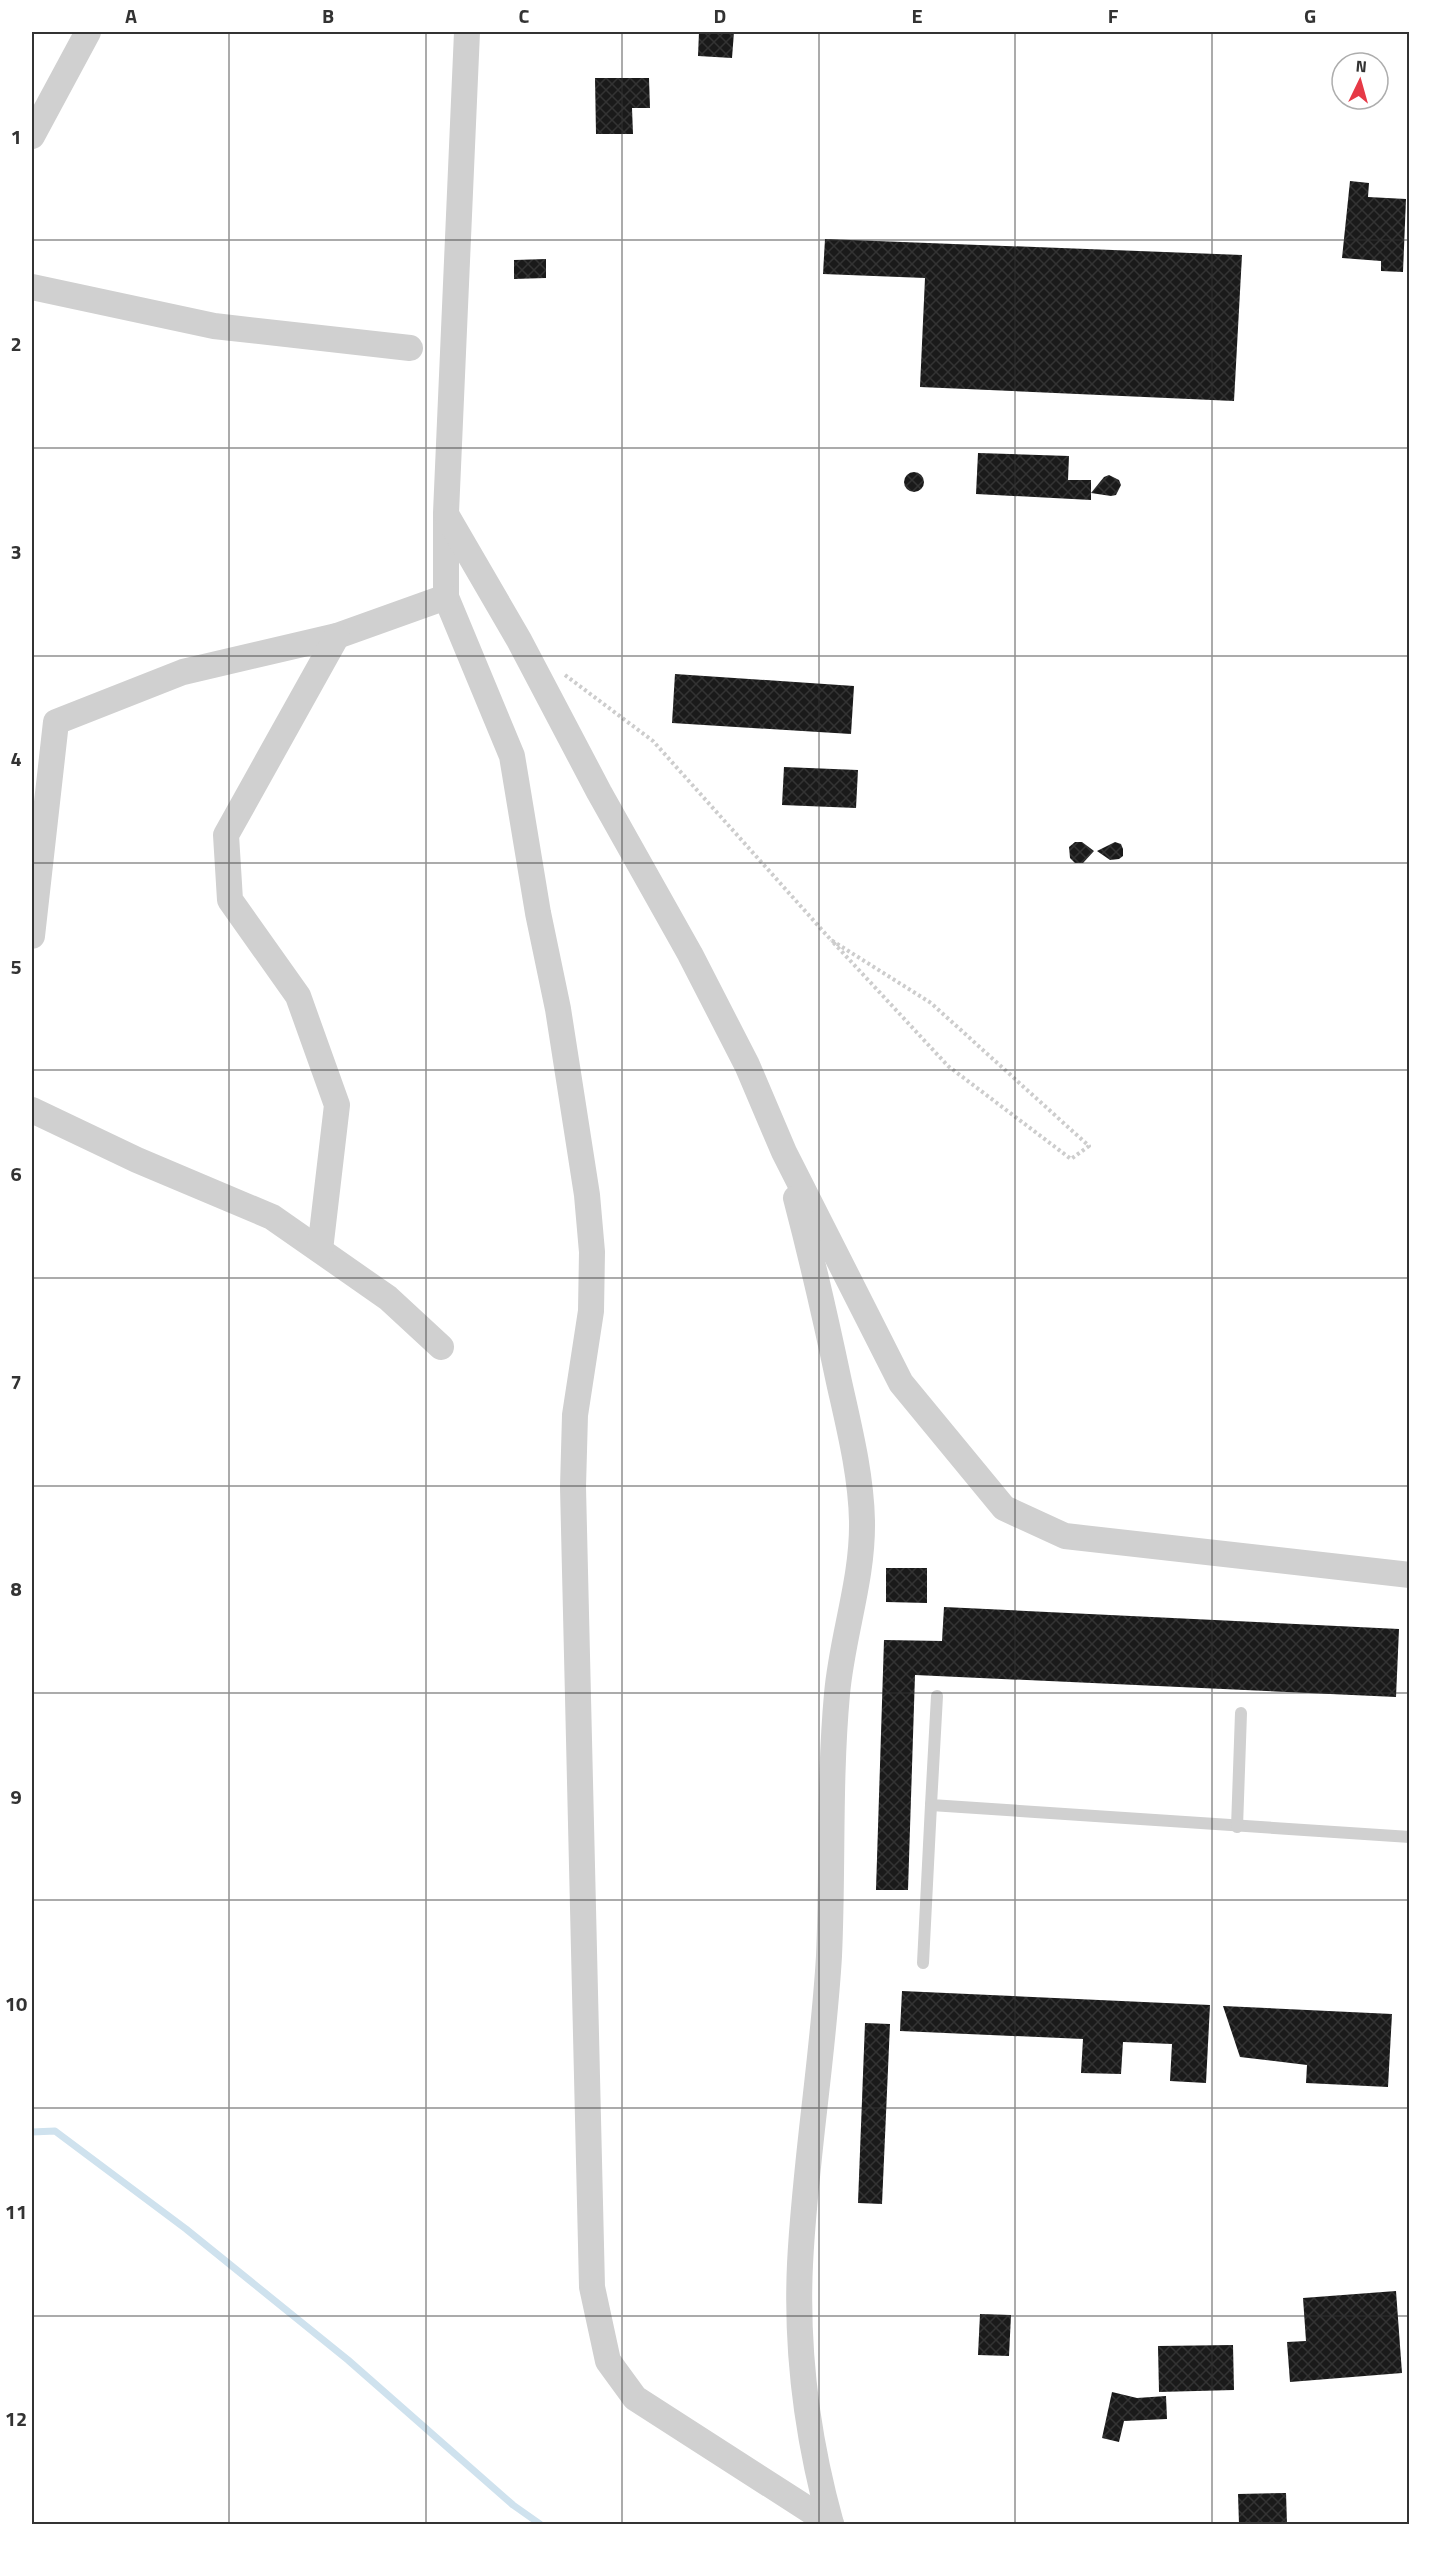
<svg xmlns="http://www.w3.org/2000/svg" width="1441" height="2556" viewBox="0 0 1441 2556" font-family="'Titillium Web',sans-serif">
  <defs>
    <pattern id="building-cross-hatch" width="8" height="8" patternUnits="userSpaceOnUse" patternTransform="scale(1.5)"><rect width="8" height="8" fill="#1a1a1a"/><path d="M0 0l8 8M0 8l8-8" fill="none" stroke="#333"/></pattern>
  </defs>
  <rect width="100%" height="100%" fill="#fff"/>
  <g fill="none" stroke-linecap="round" stroke-linejoin="round">
    <path stroke="#cfe2ee" stroke-width="7" d="M32,2132l23,-1 131,98 162,131 165,145 27,19"/>
  </g>
  <g fill="url(#building-cross-hatch)">
    <path d="M699,32h35l-2,26 -34,-2z"/>
    <path d="M595,78h54l1,30h-18l1,26h-37z"/>
    <path d="M1350,181l19,2 -1,14 38,2 -3,73 -22,-1v-10l-39,-3z"/>
    <path d="M825,239l417,16 -8,146 -314,-14 5,-109 -102,-4z"/>
    <path d="M546,259v19l-32,1v-19z"/>
    <path d="M978,453l91,3 -1,24h23v20l-115,-6z"/>
    <circle cx="914" cy="482" r="10"/>
    <path d="M1109,475l10,5 2,5 -5,10 -5,1 -20,-3 13,-16z"/>
    <path d="M675,674l179,12 -3,48 -179,-11z"/>
    <path d="M784,767l74,3 -2,38 -74,-3z"/>
    <path d="M1075,842h7l12,9 -11,12h-8l-5,-5 -1,-11z"/>
    <path d="M1115,842l6,2 2,5v7l-4,3 -9,1 -13,-9z"/>
    <path d="M886,1568h41v35l-41,-1z"/>
    <path d="M944,1607l455,22 -3,68 -481,-22 -7,215h-32l8,-250 58,1z"/>
    <path d="M902,1991l308,14 -4,78 -36,-2 2,-37 -49,-2 -2,32 -40,-1 2,-34 -183,-8z"/>
    <path d="M1223,2006l169,8 -4,73 -82,-4 1,-18 -67,-8z"/>
    <path d="M865,2023l25,1 -8,180 -24,-1z"/>
    <path d="M1396,2291l6,82 -112,9 -3,-40 19,-1 -3,-43z"/>
    <path d="M980,2314l31,1 -2,41 -31,-1z"/>
    <path d="M1233,2345l1,45 -75,2 -1,-46z"/>
    <path d="M1112,2392l25,6 29,-2 1,23 -43,2 -5,21 -17,-4z"/>
    <path d="M1286,2493l1,31h-48l-1,-30z"/>
  </g>
  <g fill="none" stroke-linecap="round" stroke-linejoin="round">
    <path stroke="#cdcdcd" stroke-width="4" stroke-dasharray="3 3" stroke-linecap="butt" d="M565,675l88,66 178,199 100,63 158,143 -18,13 -123,-93 -117,-126"/>
    <g stroke="#d0d0d0" stroke-width="12">
      <path d="M937,1696l-6,109 479,32"/>
      <path d="M1237,1827l4,-114"/>
      <path d="M923,1963l8,-158"/>
    </g>
    <g stroke="#d0d0d0" stroke-width="26">
      <path d="M467,32l-21,481v84l66,159 26,157 20,96 29,186 5,57 -1,59 -16,104 -2,72 19,800 16,74 27,37 196,126"/>
      <path d="M32,136l56,-104"/>
      <path d="M32,287l182,39 196,22"/>
      <path d="M447,516l72,124 80,152 91,162 57,111 37,87 117,231 103,125 61,28 345,39"/>
      <path d="M32,936l24,-214 127,-50 154,-36 109,-39"/>
      <path d="M32,1110l105,50 135,57 116,81 53,49"/>
      <path d="M796,1198c16,61 30,122 43,184 10,45 22,92 23,139 1,59 -20,115 -25,173 -8,87 -4,175 -8,262 -6,103 -24,205 -29,308 -4,87 8,177 31,260"/>
      <path d="M320,1250l17,-145 -39,-109 -68,-96 -4,-65 111,-199"/>
    </g>
  </g>
  <path fill="none" stroke="#333" stroke-width="1.5" stroke-opacity="0.55" d="M229,32v2492M426,32v2492M622,32v2492M819,32v2492M1015,32v2492M1212,32v2492M32,240h1378M32,448h1378M32,656h1378M32,863h1378M32,1070h1378M32,1278h1378M32,1486h1378M32,1693h1378M32,1900h1378M32,2108h1378M32,2316h1378"/>
  <rect width="1441" height="2556" fill="none" stroke="#ffffff" stroke-width="66"/>
  <g transform="translate(1360 81) rotate(5)"><circle r="28" fill="#ffffff" stroke="#adadad" stroke-width="1.5"/>
  <path d="M0-4.5L10 22L0 15L-10 22Z" fill="#e63946"/>
  <text y="-9" font-size="16" font-weight="bold" text-anchor="middle" fill="#333333">N</text>
  </g>
  <rect x="33" y="33" width="1375" height="2490" fill="none" stroke="#333" stroke-width="2"/>
  <g font-size="20" text-anchor="middle" font-weight="bold" fill="#333">
    <text x="131" y="23">A</text>
    <text x="328" y="23">B</text>
    <text x="524" y="23">C</text>
    <text x="720" y="23">D</text>
    <text x="917" y="23">E</text>
    <text x="1113" y="23">F</text>
    <text x="1310" y="23">G</text>
    <text x="16" y="144">1</text>
    <text x="16" y="351">2</text>
    <text x="16" y="559">3</text>
    <text x="16" y="766">4</text>
    <text x="16" y="974">5</text>
    <text x="16" y="1181">6</text>
    <text x="16" y="1389">7</text>
    <text x="16" y="1596">8</text>
    <text x="16" y="1804">9</text>
    <text x="16" y="2011">10</text>
    <text x="16" y="2219">11</text>
    <text x="16" y="2426">12</text>
  </g>
</svg>
